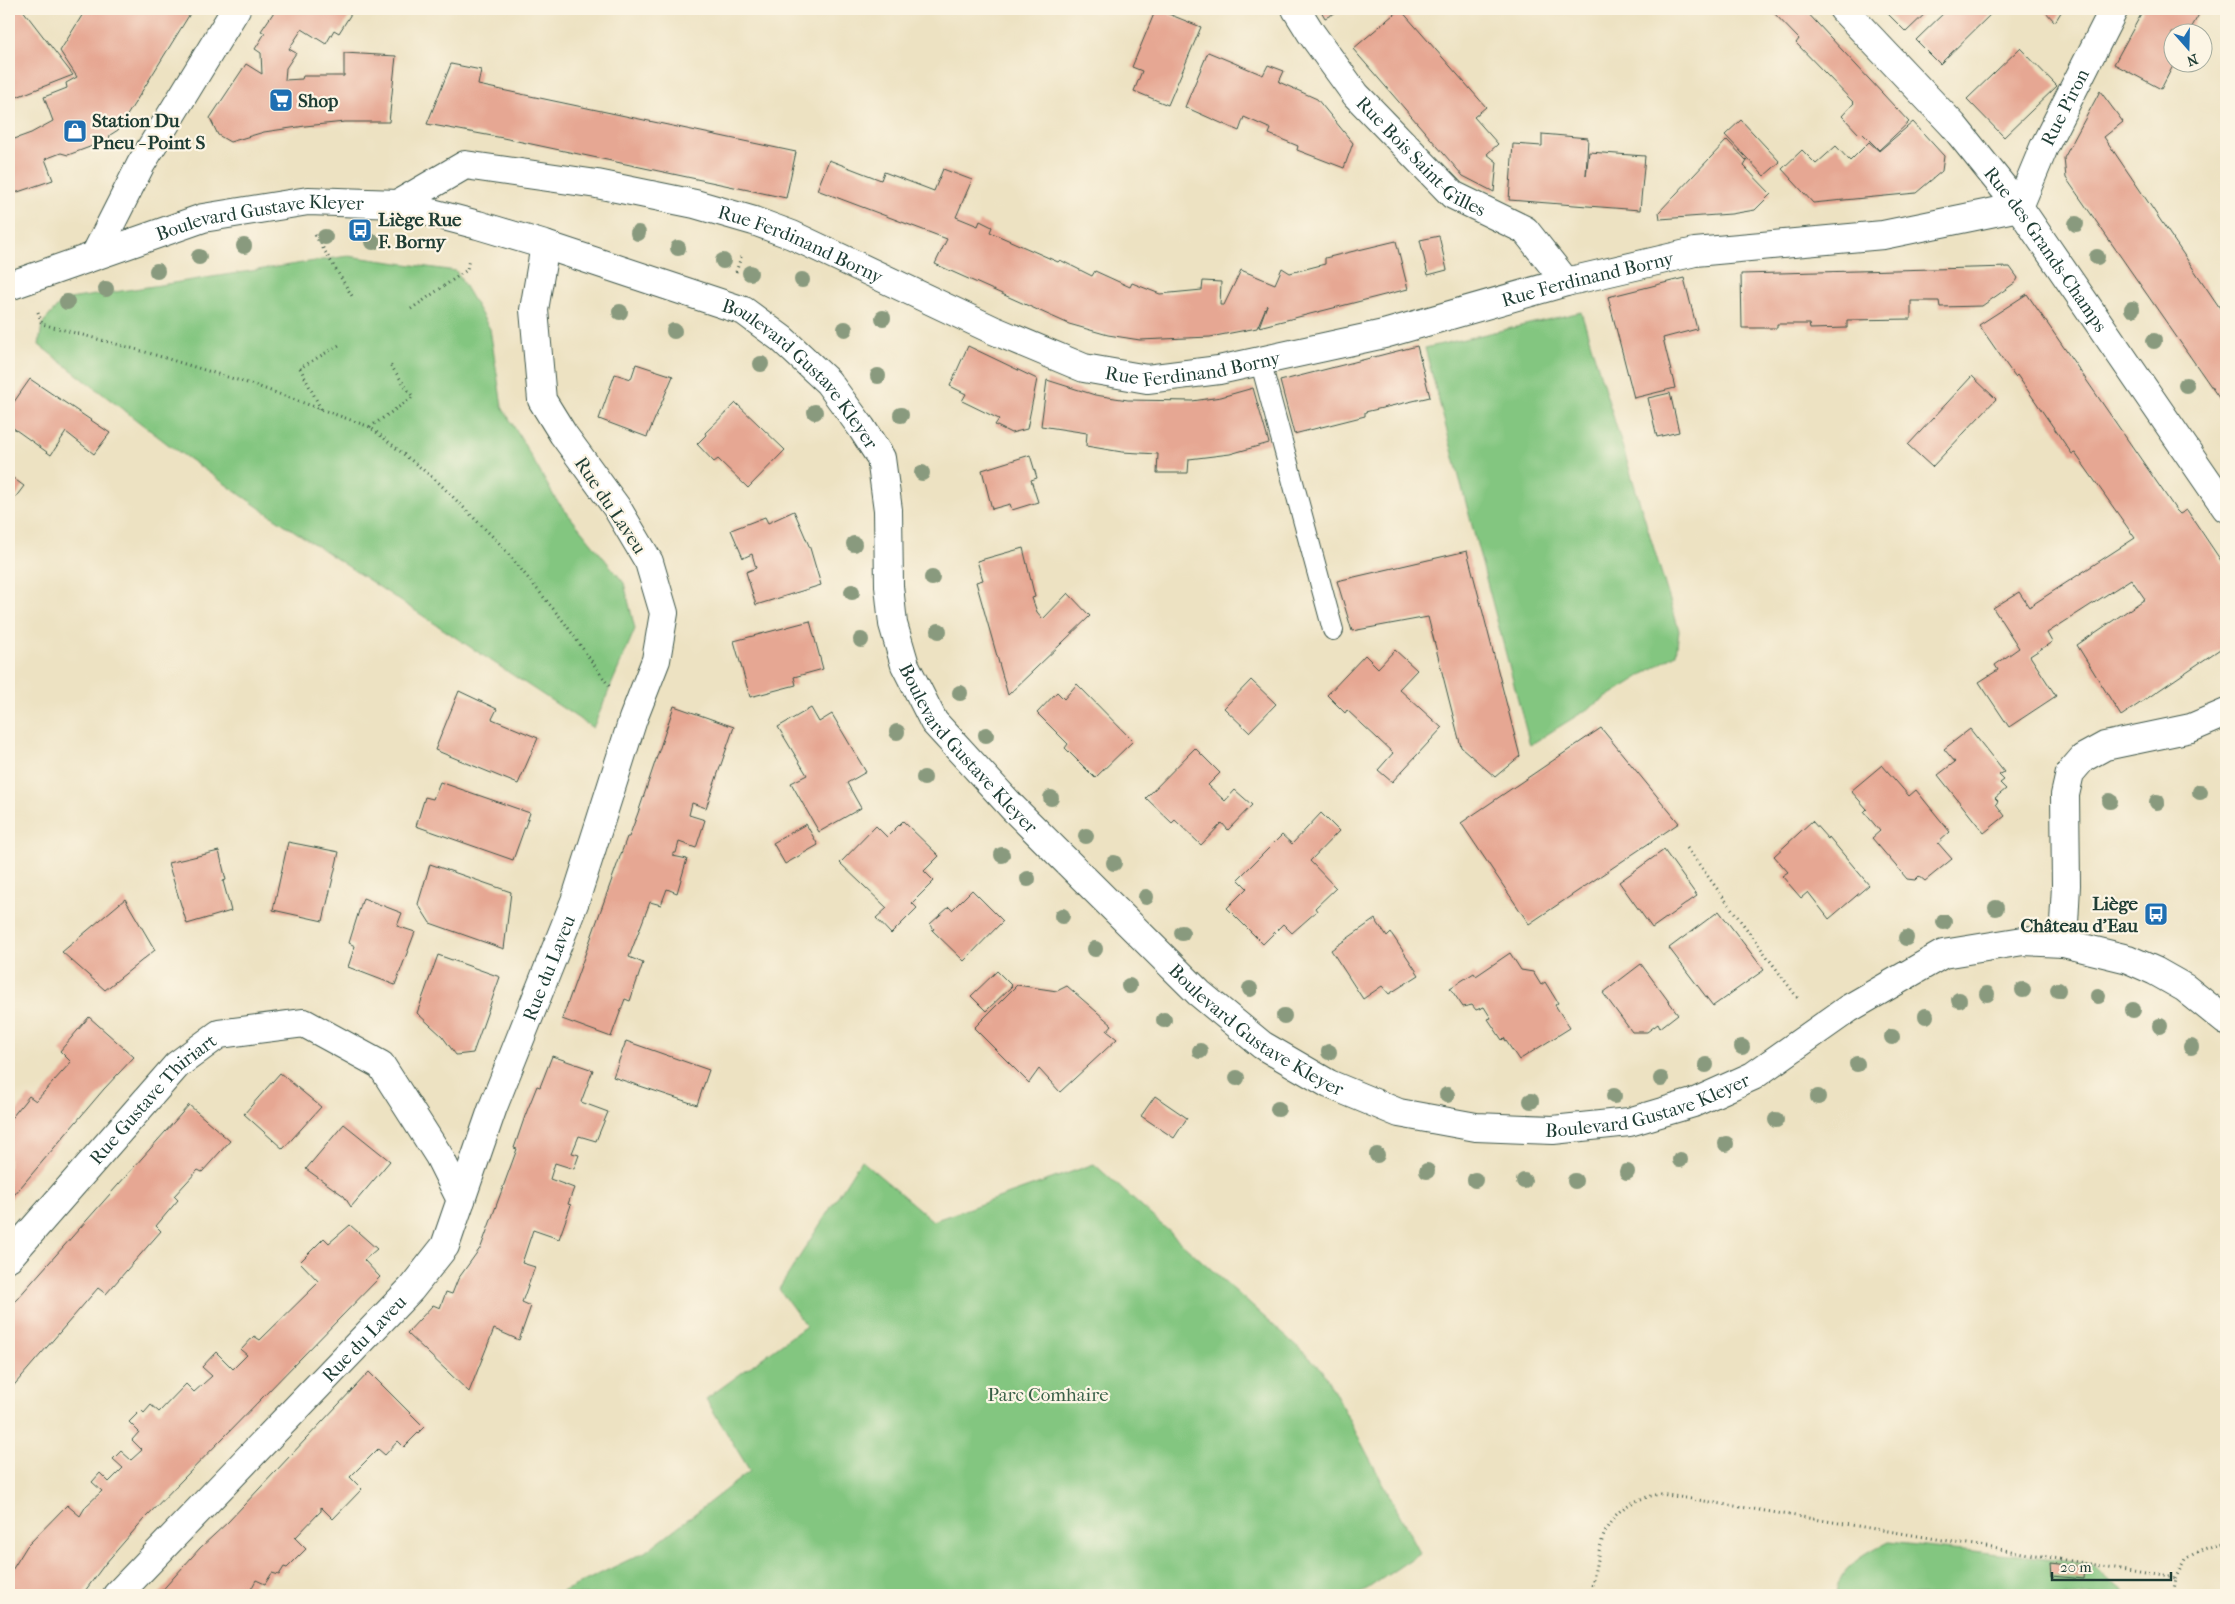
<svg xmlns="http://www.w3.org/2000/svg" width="2235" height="1604" viewBox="0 0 2235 1604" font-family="'IM FELL French Canon',serif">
  <rect width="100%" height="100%" fill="#fcf5e5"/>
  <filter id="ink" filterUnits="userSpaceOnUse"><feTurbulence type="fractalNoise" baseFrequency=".02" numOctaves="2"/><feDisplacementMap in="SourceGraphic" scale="10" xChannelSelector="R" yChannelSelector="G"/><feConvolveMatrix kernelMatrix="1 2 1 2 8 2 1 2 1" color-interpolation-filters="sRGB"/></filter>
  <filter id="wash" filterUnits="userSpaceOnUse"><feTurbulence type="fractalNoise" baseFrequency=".0096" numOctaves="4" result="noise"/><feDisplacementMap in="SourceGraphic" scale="20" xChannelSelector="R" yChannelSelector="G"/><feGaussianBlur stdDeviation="1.12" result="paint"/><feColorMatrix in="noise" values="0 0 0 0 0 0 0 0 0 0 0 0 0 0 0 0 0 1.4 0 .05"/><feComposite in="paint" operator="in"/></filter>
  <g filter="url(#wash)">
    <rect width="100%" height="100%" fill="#ede2c2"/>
    <g fill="#83c680" stroke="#51825a">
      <path d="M348,256l108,15 34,58 12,77 53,92 69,85 11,46 -42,99 -329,-217 -95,-66 -130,-100 3,-21 21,-24z"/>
      <path d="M1581,312l98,318 -3,24 -146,91 -105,-397z"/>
      <path d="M861,1160l72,61 161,-57 228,205 98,184 -62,42h-802l89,-43 105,-81 -44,-72 100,-73 -27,-37z"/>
      <path d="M1889,1542l202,22 35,31h-289c1,-28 31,-42 52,-53z"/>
    </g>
    <g id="blocks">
      <g fill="#e6a793">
        <path d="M9,9h13l51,66 -64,25z"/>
        <path d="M86,9h107l-75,121 -8,5 -1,5 -41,15 -7,-2 -16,6 8,21 -41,14 -1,-3h-2v-50l22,-8 22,-12 -9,-24 23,-9 -1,-5 11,-6 -17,-26z"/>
        <path d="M276,9h78l-15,24 -5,-3 -8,14 -24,-15 -13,20 7,4 -10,15 -1,12 17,-1 1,-3h41v-23l52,3 -7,66h-44l-40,4 -41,6 -34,10 -12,-7 -8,-17 36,-54 16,10 -1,-21 -6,-4 10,-16 -4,-2z"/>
        <path d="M1156,9l45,18 -33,78 -34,-14 8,-20 -10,-4z"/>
        <path d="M1320,9h23l-18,9z"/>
        <path d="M1400,9l86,98 -12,10 24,27 -11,10 10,8 -3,30 -31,-16 -110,-127z"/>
        <path d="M1770,9h34l105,113 -30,28 -17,-17 -2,2 -18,-19 12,-13 -58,-60 3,-4z"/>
        <path d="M1883,9h47l-24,23z"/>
        <path d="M1948,9h48l-56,55 -24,-24z"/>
        <path d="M2043,9h20l-8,13z"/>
        <path d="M2144,9h58l-13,23h-17v30h3l-14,27 -47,-25z"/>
        <path d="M2020,48l37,38 -53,51 -37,-38z"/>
        <path d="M1208,52l55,23 5,-10 16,6 -5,11 38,17 36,44 -9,25 -47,-18 1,-4 -29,-12 2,-5 -27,-12 -5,14 -54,-24z"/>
        <path d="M451,64l30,6 -3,15 318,67 -10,46 -283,-60 -76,-14z"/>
        <path d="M2100,91l23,31 -19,15 122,180v91l-160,-230 -2,-20z"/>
        <path d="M1741,120l39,42 -16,14 -39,-41z"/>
        <path d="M1913,122l31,34 -2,15 -26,22 -103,10 -31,-34 20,-19 14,14 20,-18 14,15 19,-19 10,9z"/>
        <path d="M1542,134l46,4 -2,38 3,-24 56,4 -5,54 -131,-10 4,-56 29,2z"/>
        <path d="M1727,140l20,21 -3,5 27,28 -16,16 -24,4 -71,5 -1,-7z"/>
        <path d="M829,160l52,20 3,-8 50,19 9,-22 29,11 -16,37 22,9 2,-5 12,6 -2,5 68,30 2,-2 32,16 3,-5 35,16 2,-4 28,11 42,-4 1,-9 18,1 -1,23h4l17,-35 34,14 7,-16 8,5 35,-9v-6l71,-17 12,48 -149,38 8,-22 -10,23 -47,9 -70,3 -32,-5 -39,-11 -134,-60 12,-25 -130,-49z"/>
        <path d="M1439,236l8,34 -19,5 -8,-35z"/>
        <path d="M2010,267l8,11 -2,4 -34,24 -42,1 -1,-6h-28v18l-64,1v8l-37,1 -1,-5h-32v4h-35l-1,-54z"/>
        <path d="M1684,278l13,51 -34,9 12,50 -41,10 -26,-101z"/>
        <path d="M2027,294l149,216 4,4 7,-4 39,58v77l-105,71 -44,-71 68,-46 -14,-20 -84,54 5,9 -22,14 26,40 -47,31 -30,-45 19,-12 -3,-5 24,-17 -26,-40 26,-16 10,15 106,-69 -60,-85 -3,1 -55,-79 -2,2 -36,-52z"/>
        <path d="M968,346l69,33 -10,50 -16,4 -16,-8 4,-6 -37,-18 4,-7 -16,-8z"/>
        <path d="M1417,346l13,51 -65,15v4l-71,18 -14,-53z"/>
        <path d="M636,364l37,12 -26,61 -48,-18 16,-45 16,5z"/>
        <path d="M1972,376l24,23 -64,68 -24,-22z"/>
        <path d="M30,379l80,54 -16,21 -28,-22 -15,23 -42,-30v-16z"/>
        <path d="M1047,380l48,15 33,5 64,1 29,-4 32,-9 16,55 -39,11 -41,5 -1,14h-31l1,-19 -36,-2 -36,-6 1,-13 -46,-7z"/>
        <path d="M1670,393l9,39 -22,5 -9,-39z"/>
        <path d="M736,403l49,47 -37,38 -30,-29 -4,3 -17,-18 9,-9 -1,-2z"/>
        <path d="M1030,455l7,23 -6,2 7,22 -26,8 -2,-6 -18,5 -10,-39z"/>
        <path d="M9,475l15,11 -15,20z"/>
        <path d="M794,511l16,37 11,37 -65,20 -10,-33 10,-4 -4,-14 -9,4 -12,-28 34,-13 3,6z"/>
        <path d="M1023,548l12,49 -3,1 5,14 6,7 25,-26 22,23 -82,79 -32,-113 7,-2 -6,-19z"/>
        <path d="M1467,551l53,205 -25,21 -34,-30 -33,-130 -76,14 -15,-50z"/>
        <path d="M810,621l13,48 -29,8 2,8 -46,12 -16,-56z"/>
        <path d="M1395,650l22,20 -18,19 43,39 -50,54 -14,-12 15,-17 -46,-43 -2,3 -18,-18 38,-40 13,13z"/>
        <path d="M1251,680l25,24 -27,28 -25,-24z"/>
        <path d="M1077,684l56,57 -38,37 -30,-30 3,-4 -31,-31 20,-21 7,7z"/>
        <path d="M459,691l38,18 -5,10 46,19 -20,46 -83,-34z"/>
        <path d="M674,706l60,21 -28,81 -14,-5 -3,12 16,5 -9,28 -17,-6 -3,11h-3v3l14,3 -10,34 -10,-4 -6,16 -11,-3 -21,55 14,6 -13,38 -5,-2 -14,38 -49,-18 65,-182h2l9,-24z"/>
        <path d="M811,708l8,14 13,-8 34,58 -19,11 14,25 -42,24 -28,-49 16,-8 -29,-48z"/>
        <path d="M1601,728l78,95 -150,101 -68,-101z"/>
        <path d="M1970,729l34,43 -5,3 5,5 -4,3 6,6 -11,9 3,3 -2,3 9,12 -21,17 -46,-58 17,-13 -11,-13z"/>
        <path d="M1195,748l25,25 -12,12 17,16 10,-11 17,15 -24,25 -6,-7 -21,22 -26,-25 -3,3 -26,-25z"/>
        <path d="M1882,765l27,31 7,-6 34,42 -12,11 14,16 -27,22 -6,-5 -4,4 -8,-1 -35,-41 8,-7 -16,-19 3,-3 -16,-18z"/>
        <path d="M440,782l90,31 -17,47 -97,-34 9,-29 8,2z"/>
        <path d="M1321,813l18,18 -29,30 26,27 -21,20 2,3 -25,22 -9,-9 -20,20 -36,-36 20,-20 -9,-9 44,-44 10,9z"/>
        <path d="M903,821l36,35 -15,15 10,10 -22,22 5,5 -26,26 -15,-16 11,-10 -47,-45 36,-37 11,11z"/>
        <path d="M1812,821l16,18 1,-2 40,48 -40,34 -21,-27 -7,6 -19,-22 6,-4 -14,-16z"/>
        <path d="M806,824l12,21 -33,19 -12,-21z"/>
        <path d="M288,842l51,10 -16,69 -50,-11z"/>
        <path d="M1664,850l33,46 -45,32 -33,-46z"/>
        <path d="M219,851l7,29 -3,1 8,30 -44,13 -19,-61z"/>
        <path d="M430,864l81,28 -7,57 -74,-26 -12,-19z"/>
        <path d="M972,890l31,31 -39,40 -32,-31 2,-1 -4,-5 19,-17 3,3z"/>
        <path d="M363,898l39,15 -5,13 18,6 -20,53 -47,-18 7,-21 -6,-3z"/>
        <path d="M125,899l30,51 -50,40 -43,-38z"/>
        <path d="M1719,911l45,59 -51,36 -44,-58z"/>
        <path d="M1375,919l12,18 4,-4 28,42 -30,19 -7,-8 -19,13 -32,-49z"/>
        <path d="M1510,953l11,17 12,2 8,13 4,-3 13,21 -3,2 15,23 -51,32 -15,-22 -2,2 -14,-21 3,-1 -7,-11 -8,3 -4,-5 -9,2 -13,-19 24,-15 2,3z"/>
        <path d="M438,955l62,22 -27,76 -17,2 -14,-19 -25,-23z"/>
        <path d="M1641,964l37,50 -18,14 -2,-4 -11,8h-15l-29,-39z"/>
        <path d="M997,971l15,15 -26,25 -15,-15z"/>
        <path d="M1017,985l40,6 10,-5 45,39 -5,6 10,8 -57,53 -21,-23 -10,14 -55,-55z"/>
        <path d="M89,1017l45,40 -30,32 -95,112v-80l20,-25 7,5 35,-39 -11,-11z"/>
        <path d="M626,1041l83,29 -12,35 -84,-28z"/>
        <path d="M552,1056l41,14 -12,32 27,10 -12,29 -17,-5 -7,17 7,2 -5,14 -19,-6 -5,16 24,9 -6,16 3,1 -12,34 -26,-9 -11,33 13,4 -13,35 9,4 -12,34 -25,-11 -25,63 -62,-59 26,-28 7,3 6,-16 6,2 6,-15 23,-32 36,-98 -3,-1 11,-32 12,-30 3,1z"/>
        <path d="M280,1073l41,34 -38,42 -39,-35z"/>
        <path d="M1155,1096l32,22 -13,20 -33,-22z"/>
        <path d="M189,1105l41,36 -28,31 -4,-2 -24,26 4,4 -22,26 5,5 -55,63 -8,-6 -89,103v-83z"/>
        <path d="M344,1124l46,37 -39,46 -7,-11 -38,-27z"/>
        <path d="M350,1225l27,24 -13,11 16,17 -236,242 -39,45 -23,31h-73v-20l18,-29 40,-41 13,11 6,-10 16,-15 -10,-9 8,-9 9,9 14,-14 -10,-9 8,-8 10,9 11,-10 -10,-10 7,-8 -10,-10 12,-12 3,3 7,-8 8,7 27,-28 8,8 18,-16 -10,-9 14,-15 17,17 14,-14 -6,-5 13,-14 6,4 59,-58 -19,-20 24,-24 5,5z"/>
        <path d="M369,1372l55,55 -20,20 -6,-6 -13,14 -7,-6 -28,28 12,12 -29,30 -12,-12v4l-26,27 11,11 -19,19 -3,-1 -5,8 -7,-2 -7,11 -9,-4 -8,15h-90l42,-47 28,-26z"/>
        <path d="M2050,1563l35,4 -1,12 -33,-3z"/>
      </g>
    </g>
  </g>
  <g filter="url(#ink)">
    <use href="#blocks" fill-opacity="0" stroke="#3e5649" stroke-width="1"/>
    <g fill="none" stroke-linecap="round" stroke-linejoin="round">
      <g stroke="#3e5649" stroke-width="22">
        <path id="service" d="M1260,360l73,270"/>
      </g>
      <g stroke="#3e5649" stroke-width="30">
        <g id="minor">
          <path id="s1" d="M1296,9l15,24 45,62 97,100 72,35 41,52"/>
          <path id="s2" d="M1843,9l110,116 66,82 207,301"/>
          <path id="s3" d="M398,204l67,-39 132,19 98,20 59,17 38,14 201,95 91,38 63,11 72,-9 165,-36 182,-52 129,-30 188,-17 136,-28"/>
          <path id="s4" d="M2019,207l25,-60 70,-138"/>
          <path d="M95,255l46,-91 95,-155"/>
          <path d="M2063,943l3,-58 -1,-90 5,-22 13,-15 22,-12 86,-18 35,-15"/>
          <path id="s5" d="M9,1257l168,-192 42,-31 85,-11 77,42 58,91 22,44"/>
          <path id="s6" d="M117,1595l294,-306 34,-43 48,-139 82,-206 58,-182 23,-59 8,-47 -15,-51 -32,-54 -54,-74 -21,-34 -8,-90 11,-65"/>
        </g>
      </g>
      <g stroke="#3e5649" stroke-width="30">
        <g id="tertiary">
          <path id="s7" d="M9,286l194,-68 105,-17 90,3 80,21 67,20 199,66 38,28 46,43 33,45 20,31 7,52 1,76 4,38 12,41 29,57 79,86 186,185 63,52 67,39 70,29 77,14 77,3 76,-8 64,-19 60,-27 95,-67 95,-55 80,-13 40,2 65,16 27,12 30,17 41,33"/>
        </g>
      </g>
      <g stroke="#3e5649" stroke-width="3" stroke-dasharray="1 4" stroke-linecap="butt">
        <path d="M315,235l37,61"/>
        <path d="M736,272l6,-18"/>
        <path d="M411,309l56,-39 2,-11"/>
        <path d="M38,312l4,12 100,27 115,35 113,41 67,54 64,64 63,77 45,64"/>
        <path d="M321,409l-21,-41 41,-24"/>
        <path d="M370,427l43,-30 -24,-34"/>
        <path d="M1687,848l112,152"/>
        <path d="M2176,1578l10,-19 19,-11 21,-7"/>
        <path d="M1590,1595c11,-50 9,-91 71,-101l515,84 -3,17"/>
      </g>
      <use href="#service" stroke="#fff" stroke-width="20"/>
      <use href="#minor" stroke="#fff" stroke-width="28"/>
      <use href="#tertiary" stroke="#fff" stroke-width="28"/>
    </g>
    <g fill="#899a7e">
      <circle cx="2076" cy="224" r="8"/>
      <circle cx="638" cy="233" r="8"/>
      <circle cx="325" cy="237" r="8"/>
      <circle cx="373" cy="242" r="8"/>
      <circle cx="244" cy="246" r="8"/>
      <circle cx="678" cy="248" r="8"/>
      <circle cx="199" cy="257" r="8"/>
      <circle cx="2097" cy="257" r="8"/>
      <circle cx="723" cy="261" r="8"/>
      <circle cx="157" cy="271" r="8"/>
      <circle cx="750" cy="273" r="8"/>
      <circle cx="802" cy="280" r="8"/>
      <circle cx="106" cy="289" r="8"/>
      <circle cx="67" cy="302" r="8"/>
      <circle cx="2132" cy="309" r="8"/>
      <circle cx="620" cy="312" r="8"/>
      <circle cx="883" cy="318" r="8"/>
      <circle cx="845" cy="329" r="8"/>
      <circle cx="674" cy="331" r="8"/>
      <circle cx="2154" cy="341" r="8"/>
      <circle cx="761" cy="364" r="8"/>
      <circle cx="878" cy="376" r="8"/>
      <circle cx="2186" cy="385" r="8"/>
      <circle cx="815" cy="412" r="8"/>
      <circle cx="901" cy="415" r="8"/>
      <circle cx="922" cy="473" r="8"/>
      <circle cx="854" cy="544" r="8"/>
      <circle cx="932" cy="578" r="8"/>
      <circle cx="852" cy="592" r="8"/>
      <circle cx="939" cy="631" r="8"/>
      <circle cx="861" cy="640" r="8"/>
      <circle cx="960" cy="693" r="8"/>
      <circle cx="897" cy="732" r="8"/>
      <circle cx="986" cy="735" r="8"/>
      <circle cx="924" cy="778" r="8"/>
      <circle cx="2200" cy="792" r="8"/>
      <circle cx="1051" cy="798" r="8"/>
      <circle cx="2110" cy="801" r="8"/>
      <circle cx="2157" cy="802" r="8"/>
      <circle cx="1086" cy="836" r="8"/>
      <circle cx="1002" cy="855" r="8"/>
      <circle cx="1114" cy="863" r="8"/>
      <circle cx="1028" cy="879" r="8"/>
      <circle cx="1146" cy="897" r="8"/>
      <circle cx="1996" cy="908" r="8"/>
      <circle cx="1062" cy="916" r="8"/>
      <circle cx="1944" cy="922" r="8"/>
      <circle cx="1182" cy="933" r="8"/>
      <circle cx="1906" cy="938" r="8"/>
      <circle cx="1095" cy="949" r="8"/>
      <circle cx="1129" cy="986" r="8"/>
      <circle cx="1250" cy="989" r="8"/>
      <circle cx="2023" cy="990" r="8"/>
      <circle cx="2058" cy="990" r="8"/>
      <circle cx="1987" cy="994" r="8"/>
      <circle cx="2098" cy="996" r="8"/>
      <circle cx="1959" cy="1000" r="8"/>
      <circle cx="2133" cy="1010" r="8"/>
      <circle cx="1284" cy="1016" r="8"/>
      <circle cx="1926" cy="1016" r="8"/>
      <circle cx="1164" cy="1020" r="8"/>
      <circle cx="2160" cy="1026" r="8"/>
      <circle cx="1892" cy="1037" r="8"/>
      <circle cx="1742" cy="1047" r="8"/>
      <circle cx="2191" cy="1047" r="8"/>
      <circle cx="1200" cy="1051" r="8"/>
      <circle cx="1329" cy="1052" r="8"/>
      <circle cx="1857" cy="1064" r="8"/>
      <circle cx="1706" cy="1065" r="8"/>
      <circle cx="1237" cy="1078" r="8"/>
      <circle cx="1661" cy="1079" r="8"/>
      <circle cx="1447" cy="1095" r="8"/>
      <circle cx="1614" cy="1096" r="8"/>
      <circle cx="1818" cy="1097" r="8"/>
      <circle cx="1531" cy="1101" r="8"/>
      <circle cx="1278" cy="1109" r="8"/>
      <circle cx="1776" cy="1120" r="8"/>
      <circle cx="1726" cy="1144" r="8"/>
      <circle cx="1377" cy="1155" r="8"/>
      <circle cx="1680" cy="1160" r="8"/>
      <circle cx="1427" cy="1171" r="8"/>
      <circle cx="1627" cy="1172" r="8"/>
      <circle cx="1475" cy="1180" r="8"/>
      <circle cx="1524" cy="1181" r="8"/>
      <circle cx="1575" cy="1181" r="8"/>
    </g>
  </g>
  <defs>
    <g id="supermarket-square" transform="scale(1.25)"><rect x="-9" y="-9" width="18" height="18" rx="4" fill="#1f6fb2" stroke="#fcf5e5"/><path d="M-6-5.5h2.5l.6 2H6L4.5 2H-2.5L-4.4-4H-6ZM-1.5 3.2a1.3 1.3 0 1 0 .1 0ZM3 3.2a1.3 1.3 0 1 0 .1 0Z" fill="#fff"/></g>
    <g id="shop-square" transform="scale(1.25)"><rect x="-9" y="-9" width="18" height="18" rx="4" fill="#1f6fb2" stroke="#fcf5e5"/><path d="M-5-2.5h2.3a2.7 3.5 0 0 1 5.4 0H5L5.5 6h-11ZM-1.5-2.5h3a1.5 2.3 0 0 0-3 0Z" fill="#fff"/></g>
    <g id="bus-square" transform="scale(1.25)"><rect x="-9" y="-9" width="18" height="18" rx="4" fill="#1f6fb2" stroke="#fcf5e5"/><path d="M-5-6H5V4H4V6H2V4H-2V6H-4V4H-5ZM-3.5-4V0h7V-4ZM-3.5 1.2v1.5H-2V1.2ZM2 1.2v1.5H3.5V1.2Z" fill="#fff"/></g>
  </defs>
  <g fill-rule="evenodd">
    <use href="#supermarket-square" x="281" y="100"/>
    <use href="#shop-square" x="75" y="131"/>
    <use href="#bus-square" x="360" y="230"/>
    <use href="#bus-square" x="2156" y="914"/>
  </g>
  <g text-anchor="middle" stroke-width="4.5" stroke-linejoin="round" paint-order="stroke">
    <g font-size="19" font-weight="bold" fill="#1f3d34" stroke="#fcf5e5" text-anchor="start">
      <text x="298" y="107">Shop</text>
      <text x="92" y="127">Station Du<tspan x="92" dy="22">Pneu - Point S</tspan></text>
      <text x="378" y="226">Liège Rue<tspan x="378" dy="22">F. Borny</tspan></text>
      <text x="2138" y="910" text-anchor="end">Liège<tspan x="2138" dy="22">Château d'Eau</tspan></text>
    </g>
    <g font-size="19" fill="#1f3d34" stroke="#fcf5e5">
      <text dy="7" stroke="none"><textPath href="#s4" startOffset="110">Rue Piron</textPath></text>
      <text dy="7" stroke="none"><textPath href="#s1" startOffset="195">Rue Bois Saint-Gilles</textPath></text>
      <text dy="7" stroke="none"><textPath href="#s7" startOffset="262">Boulevard Gustave Kleyer</textPath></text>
      <text dy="7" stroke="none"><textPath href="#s3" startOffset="424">Rue Ferdinand Borny</textPath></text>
      <text dy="7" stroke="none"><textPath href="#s2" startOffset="315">Rue des Grands-Champs</textPath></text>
      <text dy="7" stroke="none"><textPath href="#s3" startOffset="1250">Rue Ferdinand Borny</textPath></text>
      <text dy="7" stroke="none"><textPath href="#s3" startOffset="844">Rue Ferdinand Borny</textPath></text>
      <text dy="7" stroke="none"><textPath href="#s7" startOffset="848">Boulevard Gustave Kleyer</textPath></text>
      <text transform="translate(611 505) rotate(56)" y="7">Rue du Laveu</text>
      <text dy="7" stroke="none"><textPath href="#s7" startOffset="1282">Boulevard Gustave Kleyer</textPath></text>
      <text dy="7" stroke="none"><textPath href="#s6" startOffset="776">Rue du Laveu</textPath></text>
      <text dy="7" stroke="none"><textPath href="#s7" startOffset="1688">Boulevard Gustave Kleyer</textPath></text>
      <text dy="7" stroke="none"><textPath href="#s5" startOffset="214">Rue Gustave Thiriart</textPath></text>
      <text dy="7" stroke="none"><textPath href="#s7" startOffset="2108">Boulevard Gustave Kleyer</textPath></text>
      <text dy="7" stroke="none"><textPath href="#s6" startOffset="356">Rue du Laveu</textPath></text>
    </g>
    <g font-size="19" fill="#385f47" stroke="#fcf5e5">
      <text x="1048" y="1401">Parc Comhaire</text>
    </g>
  </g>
  <rect width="2235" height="1604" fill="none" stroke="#fcf5e5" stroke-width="30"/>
  <g transform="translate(2188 48) rotate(160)"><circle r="24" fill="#fcf5e5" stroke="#a4ab9e"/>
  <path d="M0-4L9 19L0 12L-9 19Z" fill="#1f6fb2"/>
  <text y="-8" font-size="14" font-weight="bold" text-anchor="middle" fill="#1f3d34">N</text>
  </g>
  <path d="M2052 1572v8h119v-8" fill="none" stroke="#1f3d34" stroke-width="2.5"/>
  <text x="2060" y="1572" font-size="15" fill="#1f3d34" stroke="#fcf5e5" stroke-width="4" paint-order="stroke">20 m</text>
</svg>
